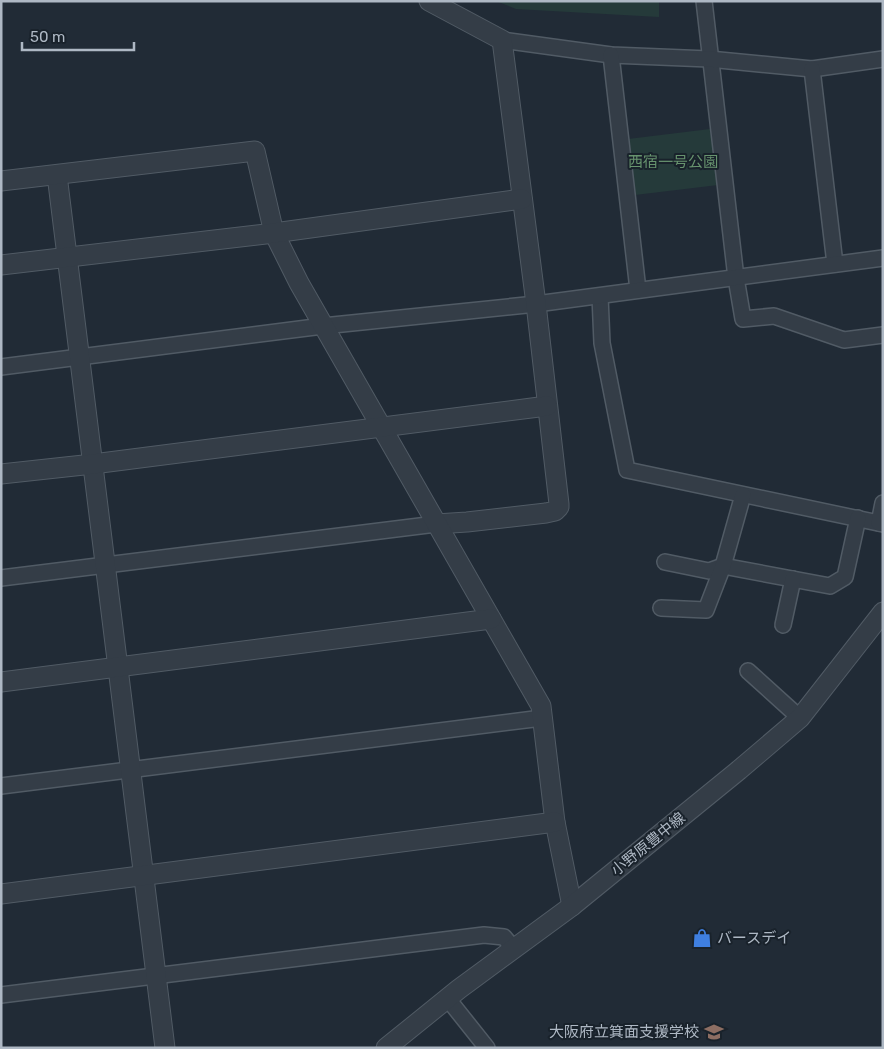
<svg xmlns="http://www.w3.org/2000/svg" width="884" height="1049" viewBox="0 0 884 1049" font-family="Rubik,'Noto Sans JP',sans-serif">
  <rect width="100%" height="100%" fill="#212b36"/>
  <g fill="#253a3a">
    <path d="M496,1h163v16l-143,-8z"/>
    <path d="M710,129l8,56 -83,10 -7,-56z"/>
  </g>
  <g fill="none" stroke-linecap="round" stroke-linejoin="round">
    <g stroke="#515b65" stroke-width="18">
      <g id="minor">
        <path d="M704,1l32,277 7,41 31,-3 70,24 39,-5"/>
        <path d="M502,40l109,15 98,4 103,10 71,-10"/>
        <path d="M611,55l27,235"/>
        <path d="M812,69l23,195"/>
        <path d="M600,296l2,47 25,127 256,54"/>
        <path d="M1,367l322,-41 213,-22 347,-46"/>
        <path d="M879,523l4,-20"/>
        <path d="M665,562l44,9 14,-5 107,20 15,-9 13,-59"/>
        <path d="M1,578l435,-54"/>
        <path d="M661,608l45,2 17,-44 20,-71"/>
        <path d="M783,625l10,-46"/>
        <path d="M748,671l52,47"/>
        <path d="M1,786l541,-68"/>
        <path d="M1,995l483,-60 20,2 10,12"/>
        <path d="M448,999l39,49"/>
      </g>
    </g>
    <g stroke="#515b65" stroke-width="21">
      <g id="tertiary">
        <path d="M429,1l73,39 34,264 23,200v3l-4,4 -9,2 -79,9 -31,2"/>
        <path d="M57,175l108,873"/>
        <path d="M1,181l254,-30 19,82 25,50 242,423 14,116 17,84"/>
        <path d="M1,265l273,-32 248,-34"/>
        <path d="M1,474l92,-10 454,-58"/>
        <path d="M1,682l490,-63"/>
        <path d="M1,894l554,-72"/>
        <path d="M386,1048l73,-59 113,-83 167,-136 61,-52 83,-106"/>
      </g>
    </g>
    <use href="#minor" stroke="#343d47" stroke-width="15"/>
    <use href="#tertiary" stroke="#343d47" stroke-width="19"/>
  </g>
  <defs>
    <g id="shop-bare" transform="scale(1.5)"><path d="M-5-2.5h2.3a2.7 3.5 0 0 1 5.4 0H5L5.5 6h-11ZM-1.5-2.5h3a1.5 2.3 0 0 0-3 0Z" fill="#3f7fe0" stroke="#19222b" stroke-width="2.5" paint-order="stroke"/></g>
    <g id="school-bare" transform="scale(1.5)"><path d="M0-5L7-2L0 1L-7-2ZM-4 1L0 2.5L4 1V4Q0 6-4 4Z" fill="#8d6e63" stroke="#19222b" stroke-width="2.5" paint-order="stroke"/></g>
  </defs>
  <g fill-rule="evenodd">
    <use href="#shop-bare" x="702" y="938"/>
    <use href="#school-bare" x="714" y="1032"/>
  </g>
  <g text-anchor="middle" stroke-width="4" stroke-linejoin="round" paint-order="stroke">
    <g font-size="15" fill="#67936e" stroke="#19222b">
      <text x="673" y="167">西宿一号公園</text>
    </g>
    <g font-size="15" fill="#aeb8c4" stroke="#19222b">
      <text transform="translate(648 844) rotate(-39)" y="5">小野原豊中線</text>
    </g>
    <g font-size="15" fill="#aeb8c4" stroke="#19222b" text-anchor="start">
      <text x="717" y="943">バースデイ</text>
      <text x="699" y="1037" text-anchor="end">大阪府立箕面支援学校</text>
    </g>
  </g>
  <rect width="884" height="1049" fill="none" stroke="#aeb8c4" stroke-width="5"/>
  <path d="M22 42v8h112v-8" fill="none" stroke="#aeb8c4" stroke-width="2.5"/>
  <text x="30" y="42" font-size="15" fill="#aeb8c4" stroke="#19222b" stroke-width="4" paint-order="stroke">50 m</text>
</svg>
